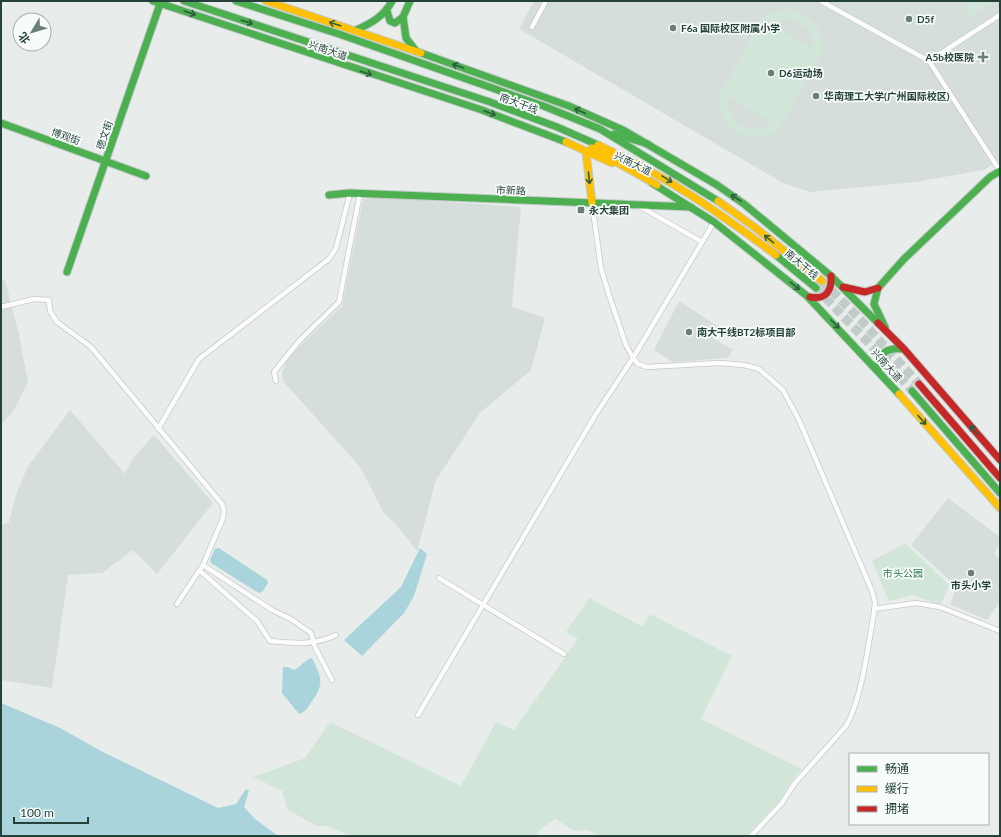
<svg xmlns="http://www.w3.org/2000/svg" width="1001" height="837" viewBox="0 0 1001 837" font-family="Lato,'Noto Sans SC',sans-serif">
  <rect width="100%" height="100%" fill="#e8edeb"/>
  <g fill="#d6dedb">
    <path d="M534,1h466v159l-16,10 -69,12 -105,10 -27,-9 -264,-154z"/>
    <path d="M380,197l141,10 -9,100 33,11 -14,52 -51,43 -44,67 -19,71 -22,-28 -11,-10 -24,-46 -77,-86 -1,-9 7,-16 53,-50 21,-107z"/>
    <path d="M1,278l4,2 14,55 9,47 -14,28 -13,15z"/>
    <path d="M679,301l40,26 -6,11 20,12 -6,8 -54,4 -19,-12z"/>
    <path d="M70,410l55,64 9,-17 20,-22 59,68 -56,71 -24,-24 -31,23 -34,2 -16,113 -51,-8v-155l8,-3 7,-27 11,-27z"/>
    <path d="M948,498l52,39v6l-6,11 6,5v43l-13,18 -37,-16 7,-17 -46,-42z"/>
  </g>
  <g fill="#d1e6d8" fill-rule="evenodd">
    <path d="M994,1l-26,17v-16z"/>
    <path d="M790,9c24,8 33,18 32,44 -10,18 -20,35 -30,53 -3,7 -7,16 -12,21 -10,13 -32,13 -45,4 -13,-9 -16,-22 -15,-37l42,-75 13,-8zM789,19c16,5 25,14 25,30l-44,-25 9,-4zM728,98l1,-1 44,26c-23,14 -45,2 -45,-25z"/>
    <path d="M905,543l44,42 -8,20 -28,-10 -24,6 -17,-40z"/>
    <path d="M589,598l54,29 7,-13 82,42 -31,63 101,50 -10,12 -13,20 -33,35h-148l-10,-6 -13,1 -20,-12 -15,11 -5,6h-186l-21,-10h-12l-29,-17 -5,-18 -29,-14 52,-19 25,-36 131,64 35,-64 18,8 64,-91 -12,-7z"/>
  </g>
  <g fill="#a9d4db">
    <path d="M219,548l48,32 1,3 -6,9 -3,1 -48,-30 -1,-3 5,-11z"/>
    <path d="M420,548l7,6 -13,42 -10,17 -42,43 -18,-16 57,-53z"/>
    <path d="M312,658c10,21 13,26 -2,46 -3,5 -5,8 -11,10l-17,-21 1,-26h5l6,3c7,-3 11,-11 18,-12z"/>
    <path d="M1,703l59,25 43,24 115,56 18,-4 10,-15 3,2 -5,16 11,12 23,17h-277z"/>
  </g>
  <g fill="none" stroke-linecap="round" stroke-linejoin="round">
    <g stroke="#c1cbc8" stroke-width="9" stroke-dasharray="9 4.5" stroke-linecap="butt">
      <path d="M822,281l36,36 61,67"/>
      <path d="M816,288l70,73 26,30"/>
    </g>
    <g stroke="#c5cac8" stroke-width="6">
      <g id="street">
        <path d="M821,1l108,60 71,110"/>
        <path d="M532,27l14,-26"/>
        <path d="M929,61l71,-46"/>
        <path d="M592,203l9,65 8,27 17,50 7,13 5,6 9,3 72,-4 25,2 15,4 24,21 16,30 73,171 3,11 -1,11c-6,32 -12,86 -28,113l-51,57 -13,20 -31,33"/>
        <path d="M639,206l63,36"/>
        <path d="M1,307l33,-8 15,1 1,11 7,11 34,25 131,157 2,6 -1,8 -20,47 -26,39"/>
        <path d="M276,381l-2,-9 26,-32 39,-38 21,-109"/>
        <path d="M158,429l41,-70 130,-100 7,-11 14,-55"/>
        <path d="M203,565l69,45 19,9 20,14 4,14 17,33"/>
        <path d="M200,571l57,50 13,20c23,2 43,5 66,-6"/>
        <path d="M439,578l125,76"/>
        <path d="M874,609l42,-6 24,4 60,24"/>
        <path d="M418,715l178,-301 37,-56 81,-136"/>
      </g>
    </g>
    <g stroke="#c3cbc8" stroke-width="9">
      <g id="fast">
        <path d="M153,1l329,109 84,32"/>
        <path d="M184,1l306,101 67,25 41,18"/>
        <path d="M236,1l103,33 207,73 54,22 118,72"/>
        <path d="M387,11l3,10 5,2 8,-6 7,-16"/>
        <path d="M403,17l3,21 10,13"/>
        <path d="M356,30c16,-7 28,-14 36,-29"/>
        <path d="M421,53l148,53 54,24 94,55 27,19 87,72 47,47"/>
        <path d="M1,123l145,53"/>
        <path d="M614,134l34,10"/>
        <path d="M652,183l62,39 93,74 92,98"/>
        <path d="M329,195l21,-2 341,14"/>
        <path d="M776,255l40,33"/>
        <path d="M67,272l93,-268"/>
        <path d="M885,327l-11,-23 4,-16 26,-29 86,-82 10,-6"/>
        <path d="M878,370c1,-17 8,-23 25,-21"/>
        <path d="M912,391l88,102"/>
      </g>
    </g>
    <g stroke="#c3cbc8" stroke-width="9">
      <g id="slow">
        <path d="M266,1l155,52"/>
        <path d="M566,142l46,21"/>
        <path d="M598,145c67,30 119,66 178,110"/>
        <path d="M592,148l65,37"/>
        <path d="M586,152l6,51"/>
        <path d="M718,201l39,28 65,52"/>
        <path d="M899,394l101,114"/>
      </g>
    </g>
    <g stroke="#c3cbc8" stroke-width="9">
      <g id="jam">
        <path d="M843,287l22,5 13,-4"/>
        <path d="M810,297c16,3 22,-6 21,-21"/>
        <path d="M878,323l26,26 96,111"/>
        <path d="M919,384l81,94"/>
      </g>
    </g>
    <use href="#street" stroke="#fcfcfc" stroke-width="4.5"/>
    <use href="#fast" stroke="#4caf50" stroke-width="7"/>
    <use href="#slow" stroke="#ffc107" stroke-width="7"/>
    <use href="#jam" stroke="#c62828" stroke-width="7"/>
  </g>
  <defs><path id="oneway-shaft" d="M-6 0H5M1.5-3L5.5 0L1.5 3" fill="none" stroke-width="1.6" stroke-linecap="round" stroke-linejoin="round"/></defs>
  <g stroke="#2e5d40">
    <use href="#oneway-shaft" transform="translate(190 13) rotate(19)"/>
    <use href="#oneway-shaft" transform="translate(247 22) rotate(18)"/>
    <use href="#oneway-shaft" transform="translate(335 24) rotate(-162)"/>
    <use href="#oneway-shaft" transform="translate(458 66) rotate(-161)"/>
    <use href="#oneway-shaft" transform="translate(366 73) rotate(18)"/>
    <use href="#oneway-shaft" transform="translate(580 111) rotate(-156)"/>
    <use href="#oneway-shaft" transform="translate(490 113) rotate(20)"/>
    <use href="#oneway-shaft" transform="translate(589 178) rotate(84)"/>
    <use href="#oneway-shaft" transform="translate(667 179) rotate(32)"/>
    <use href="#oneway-shaft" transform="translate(736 198) rotate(-147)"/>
    <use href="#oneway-shaft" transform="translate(769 239) rotate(-141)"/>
    <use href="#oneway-shaft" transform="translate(795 286) rotate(40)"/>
    <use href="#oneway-shaft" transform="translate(835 324) rotate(45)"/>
    <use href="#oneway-shaft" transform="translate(922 420) rotate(49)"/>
    <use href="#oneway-shaft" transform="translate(974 430) rotate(-131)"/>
  </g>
  <g fill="#697e78" stroke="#f7fbf9" stroke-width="1.5">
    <circle cx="909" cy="19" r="4"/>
    <circle cx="673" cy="28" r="4"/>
    <path d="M981 51h4v4h4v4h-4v4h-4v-4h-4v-4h4z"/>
    <circle cx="771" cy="73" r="4"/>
    <circle cx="816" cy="96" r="4"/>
    <rect x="577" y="206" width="8" height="8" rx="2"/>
    <circle cx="689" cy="332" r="4"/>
    <circle cx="971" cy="573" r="4"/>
  </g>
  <g text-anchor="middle" stroke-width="3.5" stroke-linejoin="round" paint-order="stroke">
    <g font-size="10" font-weight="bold" fill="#24423a" stroke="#f7fbf9" text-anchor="start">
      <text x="917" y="23">D5f</text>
      <text x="681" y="32">F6a 国际校区附属小学</text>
      <text x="974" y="61" text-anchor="end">A5b校医院</text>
      <text x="779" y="77">D6运动场</text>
      <text x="824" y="100">华南理工大学(广州国际校区)</text>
      <text x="589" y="214">永大集团</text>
      <text x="697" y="336">南大干线BT2标项目部</text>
      <text x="971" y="589" text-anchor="middle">市头小学</text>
    </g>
    <g font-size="10" fill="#24423a" stroke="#f7fbf9">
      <text transform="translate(328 50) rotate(19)" y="4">兴南大道</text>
      <text transform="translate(519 103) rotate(20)" y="4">南大干线</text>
      <text transform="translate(104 135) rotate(-71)" y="4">德文街</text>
      <text transform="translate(66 136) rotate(20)" y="4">博观街</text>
      <text transform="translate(633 163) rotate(26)" y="4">兴南大道</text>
      <text transform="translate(511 190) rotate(2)" y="4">市新路</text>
      <text transform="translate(802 264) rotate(40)" y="4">南大干线</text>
      <text transform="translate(887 365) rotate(48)" y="4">兴南大道</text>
    </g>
    <g font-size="10" fill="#2d7a4b" stroke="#f7fbf9">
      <text x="903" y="577">市头公园</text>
    </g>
  </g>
  <rect width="1001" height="837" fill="none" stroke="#24423a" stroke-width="4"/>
  <rect x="849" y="753" width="140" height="72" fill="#f7fbf9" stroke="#a3b1ad"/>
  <rect x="857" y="766" width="20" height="6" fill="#4caf50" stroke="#a3b1ad"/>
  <text x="885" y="773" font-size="12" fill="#24423a">畅通</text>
  <rect x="857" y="786" width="20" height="6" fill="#ffc107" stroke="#a3b1ad"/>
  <text x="885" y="793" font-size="12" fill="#24423a">缓行</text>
  <rect x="857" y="806" width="20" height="6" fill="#c62828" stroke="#a3b1ad"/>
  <text x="885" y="813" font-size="12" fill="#24423a">拥堵</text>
  <g transform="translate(32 32) rotate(232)"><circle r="19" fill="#f7fbf9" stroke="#a3b1ad"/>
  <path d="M0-3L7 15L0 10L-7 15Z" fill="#697e78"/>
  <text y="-6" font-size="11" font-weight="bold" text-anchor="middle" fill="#24423a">北</text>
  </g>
  <path d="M14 817v6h74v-6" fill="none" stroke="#24423a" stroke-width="2"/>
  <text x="20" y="817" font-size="12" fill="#24423a" stroke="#f7fbf9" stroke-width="3" paint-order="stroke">100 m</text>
</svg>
